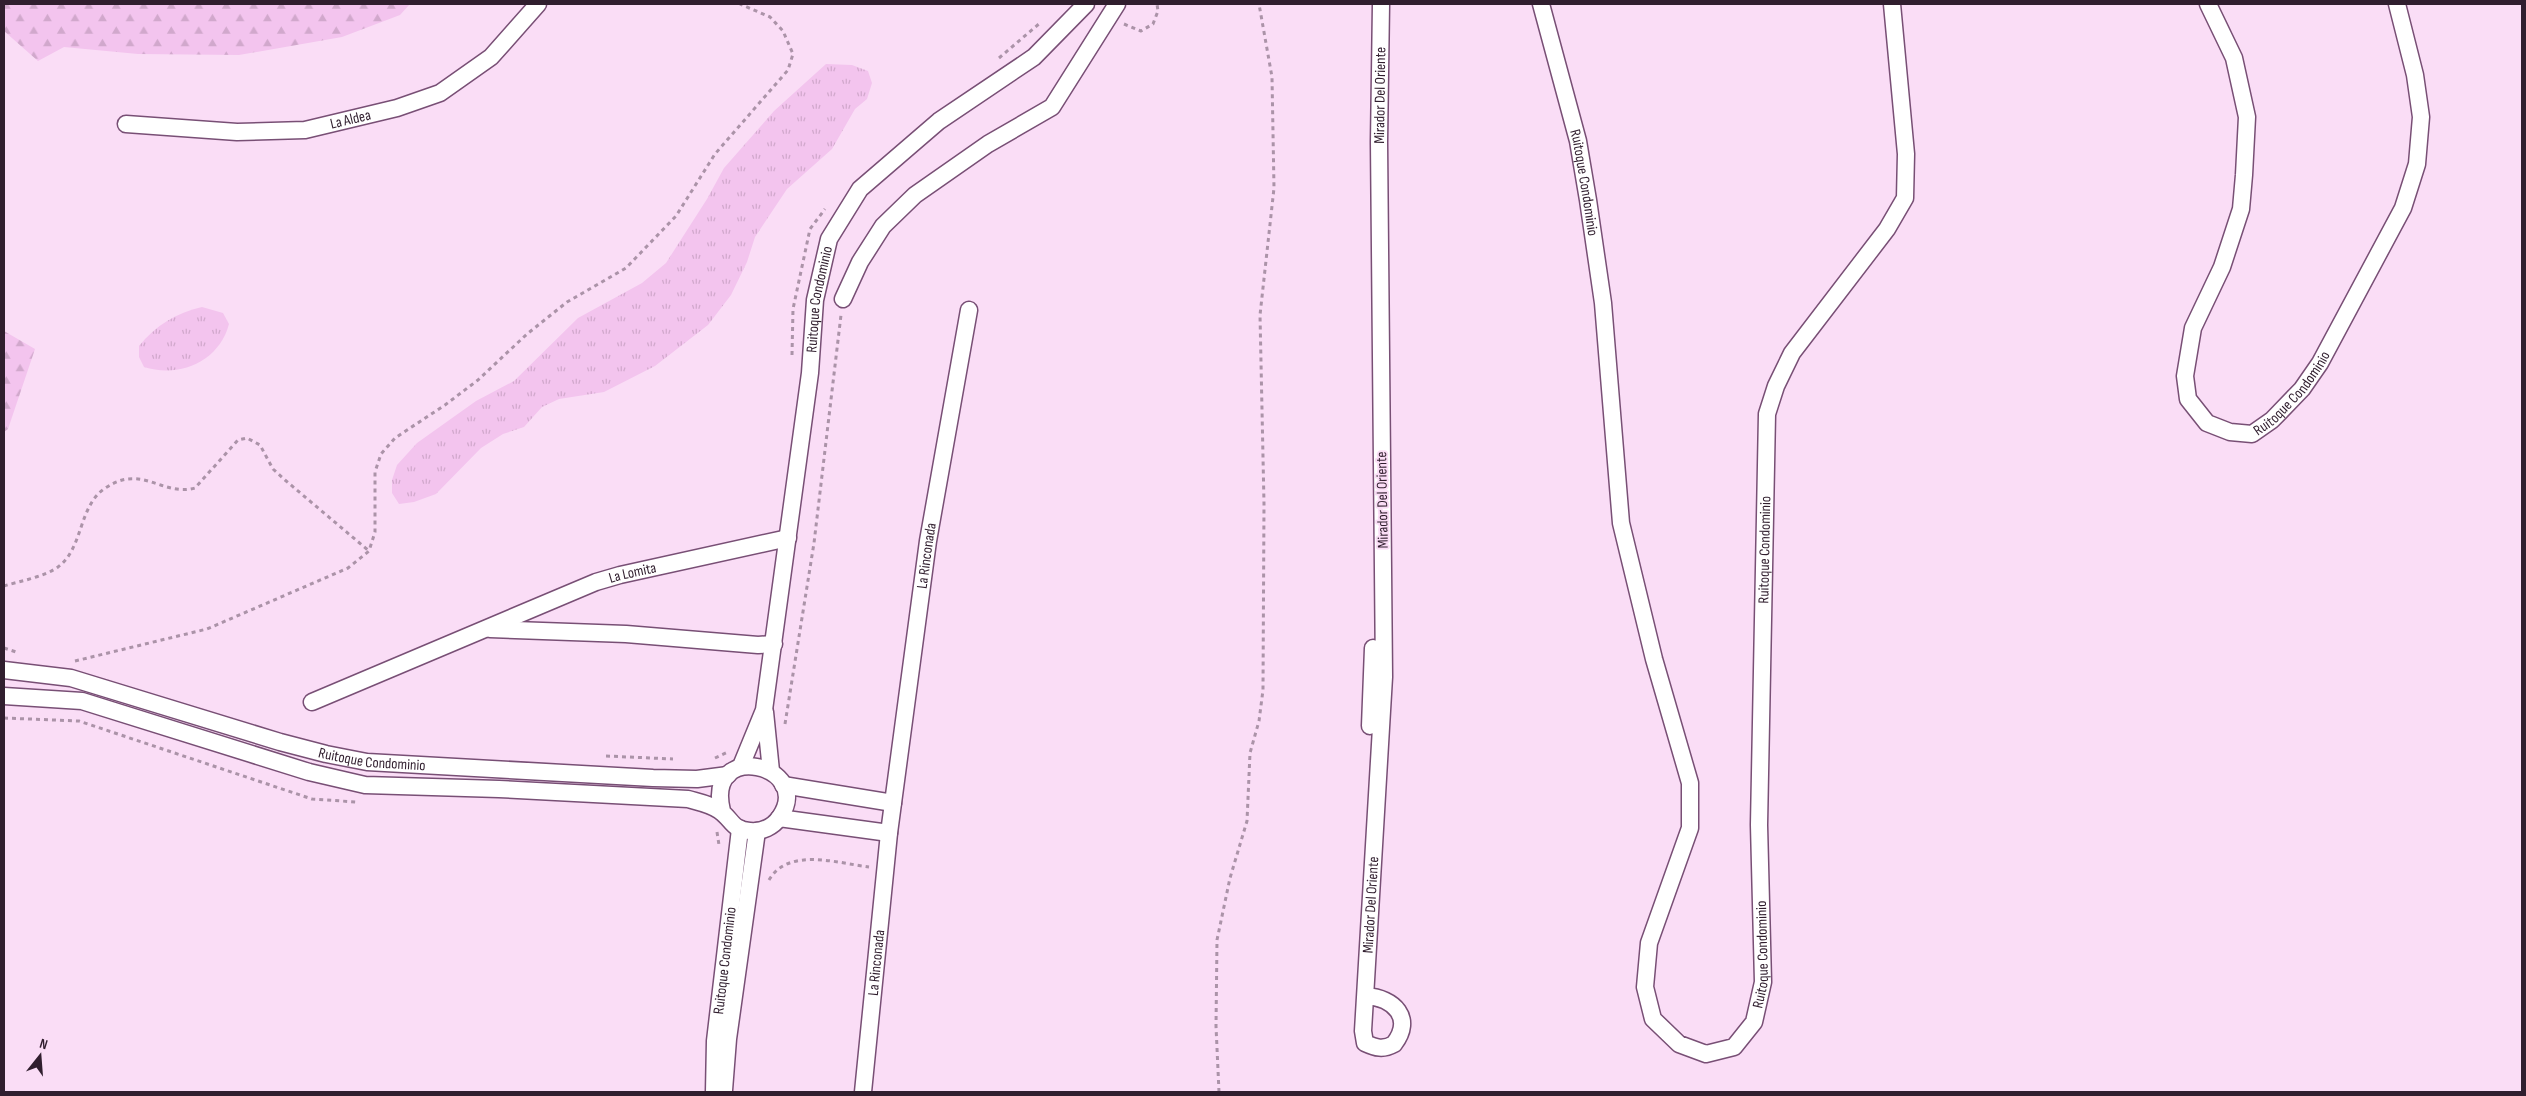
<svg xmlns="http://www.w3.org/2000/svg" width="2526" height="1096" viewBox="0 0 2526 1096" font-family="'Sofia Sans Condensed',sans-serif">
  <defs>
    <pattern id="grass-tufts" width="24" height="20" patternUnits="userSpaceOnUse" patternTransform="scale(1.25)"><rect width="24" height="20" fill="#f3c4ee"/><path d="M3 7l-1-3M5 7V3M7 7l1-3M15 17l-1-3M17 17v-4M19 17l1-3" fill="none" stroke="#d1a8cc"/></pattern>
    <pattern id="forest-firs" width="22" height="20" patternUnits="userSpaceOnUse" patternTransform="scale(1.25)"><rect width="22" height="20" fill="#f3c4ee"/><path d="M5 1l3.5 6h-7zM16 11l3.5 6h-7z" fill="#d1a8cc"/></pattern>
  </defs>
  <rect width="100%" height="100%" fill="#faddf6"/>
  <g fill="url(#grass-tufts)">
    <path d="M826,64l26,1 16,6 4,12 -5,16 -12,10 -23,40 -45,40 -32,48 -8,25 -16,33 -23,30 -53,41 -51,26 -45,7 -17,8 -18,20 -21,7 -22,14 -45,46 -22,8 -15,2 -7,-11v-13l5,-15 20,-22 59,-42 38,-20 64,-63 64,-35 24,-20 41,-64 17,-31 50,-57z"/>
    <path d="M202,307l21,6 6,11c-10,38 -50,54 -85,43l-5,-10v-11c17,-21 37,-33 63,-39z"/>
  </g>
  <g fill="url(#forest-firs)">
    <path d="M4,4h406l-10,11 -58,22 -103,18 -101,-1 -74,-7 -26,14 -34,-30z"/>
    <path d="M4,331l31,18 -27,80 -4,3z"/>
  </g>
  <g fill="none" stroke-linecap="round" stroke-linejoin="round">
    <g stroke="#784f75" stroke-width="19">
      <g id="street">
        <path id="s1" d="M1541,4l37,137 10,59 15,103 18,220 33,136 36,124v45l-41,115 -4,44 8,32 26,25 27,10 28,-7 20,-25 9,-40 -4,-157 8,-411 9,-28 16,-33 95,-124 18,-31 1,-44 -14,-150"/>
        <path id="s2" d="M2208,4l26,54 13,59 -3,58 -3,34 -19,58 -29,61 -8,48 3,23 19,24 23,9 22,2 20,-14 30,-31 18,-26 83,-155 14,-44 4,-47 -6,-42 -18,-71"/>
        <path id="s3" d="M126,124l111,8 68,-2 92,-22 43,-15 51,-36 47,-53"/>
        <path d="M843,299l17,-37 23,-36 32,-31 73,-51 64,-37 65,-103"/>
        <path d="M490,629l136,5 132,11 16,-1"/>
        <path id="s4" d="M4,670l67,8 209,64 46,12 41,8 286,16 44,1 31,-4"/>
        <path d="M4,696l78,5 227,71 56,13 134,4 189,10c10,3 23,5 32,12 12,8 12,19 30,20 12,1 23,-4 30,-14 35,-52 -76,-79 -58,-6"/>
        <path id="s5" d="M312,702l284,-120 24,-7 168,-37"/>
        <path d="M765,712l6,59"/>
        <path d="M1370,726l3,-78"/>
        <path id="s6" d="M741,766l23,-56 46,-337 5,-73 14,-61 31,-50 79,-68 95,-64 52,-53"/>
        <path d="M783,785l110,18"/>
        <path d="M779,818l110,15"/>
        <path id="s7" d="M1366,996c28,2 48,22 28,48 -11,6 -18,4 -29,-1l-2,-12 21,-354 -5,-535 2,-138"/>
        <path d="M724,1090l4,-51 29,-208"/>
        <path id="s8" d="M714,1092l1,-51 25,-212"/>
        <path id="s9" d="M863,1092l26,-259 39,-292 41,-231"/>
      </g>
    </g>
    <g stroke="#ab93a8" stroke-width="3" stroke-dasharray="4 4" stroke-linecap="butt">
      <path d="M1124,24l17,7 12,-7 5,-13 -1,-7"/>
      <path d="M999,58l41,-35"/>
      <path d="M792,355l1,-46 17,-80 15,-20"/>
      <path d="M4,586c16,-5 40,-9 54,-19 26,-19 20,-63 49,-80 35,-23 56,10 88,1l43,-48 9,-2 13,7 13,24 12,11 84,71"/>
      <path d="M4,648l15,5"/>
      <path d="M75,661l132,-32 141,-61 21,-17 6,-19v-60l6,-18 14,-16 50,-33 33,-25 49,-46 40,-32 59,-34 50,-52 39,-62 73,-84 5,-16 -10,-23 -13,-14 -30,-13"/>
      <path d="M4,718l75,3 233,78 44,3"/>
      <path d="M785,724l29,-181 27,-228"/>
      <path d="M606,756l67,3"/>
      <path d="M715,758l13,-6"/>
      <path d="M717,832l2,13"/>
      <path d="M769,880c19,-33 68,-17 100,-13"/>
      <path d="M1219,1092l-3,-66 1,-86 13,-62 17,-57 3,-68 9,-32 4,-31 1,-186 -4,-189 14,-127 -2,-111 -13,-73"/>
    </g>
    <use href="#street" stroke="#fff" stroke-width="16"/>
  </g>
  <g text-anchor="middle" stroke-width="4" stroke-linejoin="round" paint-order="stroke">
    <g font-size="15" fill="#301e2e" stroke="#faddf6">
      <text dy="5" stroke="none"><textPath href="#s7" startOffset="1051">Mirador Del Oriente</textPath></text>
      <text dy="5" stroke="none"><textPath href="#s3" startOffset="226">La Aldea</textPath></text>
      <text dy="5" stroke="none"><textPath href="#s1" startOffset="184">Ruitoque Condominio</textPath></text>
      <text dy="5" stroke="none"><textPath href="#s6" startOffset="475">Ruitoque Condominio</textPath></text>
      <text dy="5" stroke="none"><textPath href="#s2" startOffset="548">Ruitoque Condominio</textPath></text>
      <text transform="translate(1382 500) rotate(-91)" y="5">Mirador Del Oriente</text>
      <text dy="5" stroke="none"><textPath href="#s1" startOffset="1639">Ruitoque Condominio</textPath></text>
      <text dy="5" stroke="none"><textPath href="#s9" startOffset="540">La Rinconada</textPath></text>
      <text dy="5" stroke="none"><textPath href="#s5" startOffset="346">La Lomita</textPath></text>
      <text dy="5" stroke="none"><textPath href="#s4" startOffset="380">Ruitoque Condominio</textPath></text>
      <text dy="5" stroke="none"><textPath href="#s7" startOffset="241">Mirador Del Oriente</textPath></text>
      <text dy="5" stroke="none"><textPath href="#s1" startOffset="1234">Ruitoque Condominio</textPath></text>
      <text dy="5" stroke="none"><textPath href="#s8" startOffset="132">Ruitoque Condominio</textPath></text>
      <text dy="5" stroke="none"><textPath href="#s9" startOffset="130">La Rinconada</textPath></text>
    </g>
  </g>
  <rect width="2526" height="1096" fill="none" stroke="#301e2e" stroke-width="10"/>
  <g transform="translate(40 1056) rotate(17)" stroke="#faddf6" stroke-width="4" paint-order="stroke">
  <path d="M0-4L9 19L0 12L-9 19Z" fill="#301e2e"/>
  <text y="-8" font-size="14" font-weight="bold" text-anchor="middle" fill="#301e2e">N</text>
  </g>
</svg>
